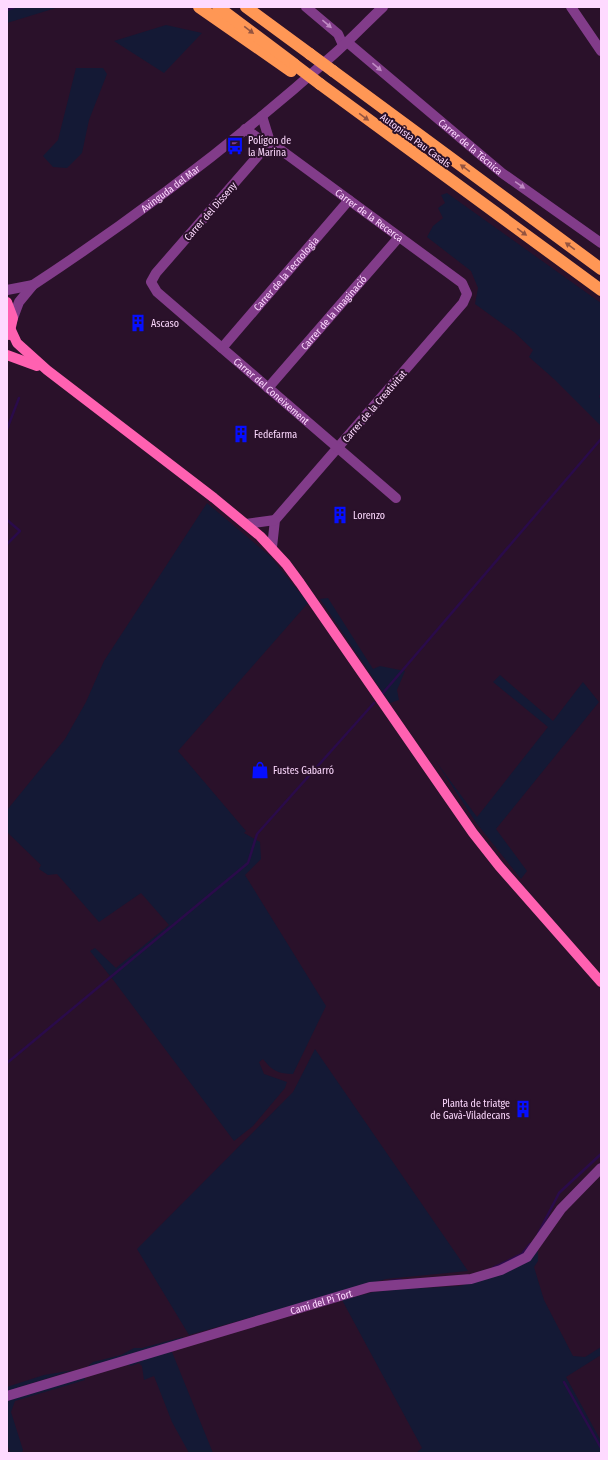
<svg xmlns="http://www.w3.org/2000/svg" width="608" height="1460" viewBox="0 0 608 1460" font-family="'Fira Sans Condensed',sans-serif">
  <rect width="100%" height="100%" fill="#2a112a"/>
  <g fill="#141935">
    <path d="M7,7h52l-52,16z"/>
    <path d="M166,25l36,8 -38,40 -50,-32z"/>
    <path d="M76,68h27l4,6 -18,46 -7,33 -15,15 -14,-1 -10,-11 15,-16z"/>
    <path d="M447,193l154,110v90l-2,3 2,5v25l-47,-47 -25,-22 4,-7 -19,-18 -39,-28 3,-16 -7,-17 -44,-34 6,-11 10,-8 -5,-10 7,-5 -4,-8z"/>
    <path d="M207,503l64,54 37,46 -130,148 68,80 -2,2 16,9 1,17 -16,16 81,131 -33,68c-14,0 -21,-3 -30,-15l-4,3 5,12 23,8 -2,6 -32,38 -19,15 -120,-160 -24,-30 5,-3 21,20 53,-43 -28,-32 -42,29 -42,-48 -9,1 -9,-6 2,-4 -34,-33v-22l58,-71 21,-37 18,-41z"/>
    <path d="M328,598l45,71 7,-3 25,5 -8,19 2,10 -9,3 -70,-104z"/>
    <path d="M500,675l53,46 30,-39 16,20 -103,127 31,42 -6,8 -44,-55 -42,-64 42,57 71,-90 -55,-45z"/>
    <path d="M315,1049l153,222 -82,8 -197,56 -52,-86 156,-157z"/>
    <path d="M538,1251v10l-4,6 10,33 29,56 12,1 16,-10v8l-35,22 35,64v12h-185l6,-5 -80,-148 31,-8 31,-3 55,-3 36,-10 21,-9z"/>
    <path d="M183,1337l-1,4 -90,27 -4,-2 5,-4 28,-7 13,-7h8z"/>
    <path d="M172,1352l41,101h-24l-17,-31 -18,-46 -10,4 -2,-14 -3,-3 -8,3 -5,-2 38,-11z"/>
    <path d="M74,1370l-67,21v-4l37,-12z"/>
    <path d="M85,1376v4l-70,21 -4,11 12,38 -1,3h-12l-3,-10v-44z"/>
  </g>
  <g fill="none" stroke-linecap="round" stroke-linejoin="round">
    <g stroke="#2a0b4a" stroke-width="2.5">
      <path d="M7,10l8,-3"/>
      <path d="M601,395v2"/>
      <path d="M7,429l12,-31"/>
      <path d="M7,520l13,11 -13,13"/>
      <path d="M383,693l218,-254"/>
      <path d="M7,1063l241,-200 9,-29 117,-131"/>
      <path d="M538,1234l21,-41 42,-39"/>
      <path d="M493,1268l29,-14 8,-10"/>
      <path d="M390,1281l11,-1"/>
      <path d="M564,1382l37,66"/>
    </g>
    <g stroke="#823c8a" stroke-width="10">
      <path d="M306,7l32,27 5,11"/>
      <path d="M571,7l30,44"/>
      <path id="s1" d="M347,42l155,131 99,70"/>
      <path d="M262,116l8,26"/>
      <path id="s2" d="M245,129l16,11 9,2 192,141 5,11 -4,9 -188,217 -3,27"/>
      <path id="s3" d="M270,142l-114,131 -5,9 6,10 239,206"/>
      <path d="M7,290l26,-5"/>
      <path id="s4" d="M13,318l6,-16 14,-17c105,-69 206,-146 300,-230 17,-15 33,-32 50,-48"/>
      <path id="s5" d="M222,348l127,-148"/>
      <path id="s6" d="M268,388l131,-151"/>
      <path d="M246,524l29,-4"/>
      <path id="s7" d="M7,1396l363,-109 101,-8 30,-9 26,-13 34,-48 40,-41"/>
    </g>
    <g stroke="#ff61b1" stroke-width="10">
      <path d="M7,302l6,16 -4,17"/>
      <path d="M11,330l6,13 30,27 167,128 46,38 26,28 14,19 173,250 26,33 102,116"/>
      <path d="M7,355l30,11"/>
    </g>
    <g stroke="#ff9755" stroke-width="12">
      <path d="M199,7l92,64"/>
      <path d="M218,7l76,57"/>
      <path d="M246,7l64,47"/>
      <path d="M333,71l268,198"/>
      <path d="M320,84l281,206"/>
    </g>
    <g stroke="#ff9755" stroke-width="12">
      <path d="M310,54l23,17"/>
      <path d="M295,65l25,19"/>
    </g>
  </g>
  <defs><path id="oneway-solid" d="M-6-.8H1V-3.2L6.5 0L1 3.2V.8H-6Z"/></defs>
  <g fill="#c08bc4">
    <use href="#oneway-solid" transform="translate(327 24) rotate(40)"/>
    <use href="#oneway-solid" transform="translate(377 67) rotate(40)"/>
    <use href="#oneway-solid" transform="translate(520 185) rotate(35)"/>
  </g>
  <g fill="#945440">
    <use href="#oneway-solid" transform="translate(249 30) rotate(37)"/>
    <use href="#oneway-solid" transform="translate(364 117) rotate(36)"/>
    <use href="#oneway-solid" transform="translate(465 168) rotate(-144)"/>
    <use href="#oneway-solid" transform="translate(522 232) rotate(36)"/>
    <use href="#oneway-solid" transform="translate(570 246) rotate(-144)"/>
  </g>
  <defs>
    <g id="bus-bare" transform="scale(1.38)"><path d="M-5-6H5V4H4V6H2V4H-2V6H-4V4H-5ZM-3.5-4V0h7V-4ZM-3.5 1.2v1.5H-2V1.2ZM2 1.2v1.5H3.5V1.2Z" fill="#060fff" stroke="#2a112a" stroke-width="2.5" paint-order="stroke"/></g>
    <g id="building-bare" transform="scale(1.38)"><path d="M-4-6H4V6H1V3H-1V6H-4ZM-2.5-4.3h1.7v1.8h-1.7ZM.8-4.3h1.7v1.8H.8ZM-2.5-1h1.7V.8h-1.7ZM.8-1h1.7V.8H.8Z" fill="#060fff" stroke="#2a112a" stroke-width="2.5" paint-order="stroke"/></g>
    <g id="shop-bare" transform="scale(1.38)"><path d="M-5-2.5h2.3a2.7 3.5 0 0 1 5.4 0H5L5.5 6h-11ZM-1.5-2.5h3a1.5 2.3 0 0 0-3 0Z" fill="#060fff" stroke="#2a112a" stroke-width="2.5" paint-order="stroke"/></g>
  </defs>
  <g fill-rule="evenodd">
    <use href="#bus-bare" x="235" y="146"/>
    <use href="#building-bare" x="138" y="323"/>
    <use href="#building-bare" x="241" y="434"/>
    <use href="#building-bare" x="340" y="515"/>
    <use href="#shop-bare" x="260" y="770"/>
    <use href="#building-bare" x="523" y="1109"/>
  </g>
  <g text-anchor="middle" stroke-width="4" stroke-linejoin="round" paint-order="stroke">
    <g font-size="10" fill="#fedaff" stroke="#2a112a" text-anchor="start">
      <text x="248" y="144">Polígon de<tspan x="248" dy="12">la Marina</tspan></text>
      <text x="151" y="327">Ascaso</text>
      <text x="254" y="438">Fedefarma</text>
      <text x="353" y="519">Lorenzo</text>
      <text x="273" y="774">Fustes Gabarró</text>
      <text x="510" y="1107" text-anchor="end">Planta de triatge<tspan x="510" dy="12">de Gavà-Viladecans</tspan></text>
    </g>
    <g font-size="10" fill="#fedaff" stroke="#2a112a">
      <text transform="translate(416 140) rotate(36)" y="4">Autopista Pau Casals</text>
      <text dy="4" stroke="none"><textPath href="#s1" startOffset="162">Carrer de la Tècnica</textPath></text>
      <text dy="4" stroke="none"><textPath href="#s4" startOffset="207">Avinguda del Mar</textPath></text>
      <text transform="translate(210 211) rotate(-49)" y="4">Carrer del Disseny</text>
      <text dy="4" stroke="none"><textPath href="#s2" startOffset="152">Carrer de la Recerca</textPath></text>
      <text dy="4" stroke="none"><textPath href="#s5" startOffset="98">Carrer de la Tecnologia</textPath></text>
      <text dy="4" stroke="none"><textPath href="#s6" startOffset="100">Carrer de la Imaginació</textPath></text>
      <text dy="4" stroke="none"><textPath href="#s3" startOffset="347">Carrer del Coneixement</textPath></text>
      <text transform="translate(374 406) rotate(-49)" y="4">Carrer de la Creativitat</text>
      <text dy="4" stroke="none"><textPath href="#s7" startOffset="328">Camí del Pi Tort</textPath></text>
    </g>
  </g>
  <rect width="608" height="1460" fill="none" stroke="#fedaff" stroke-width="16"/>
</svg>
